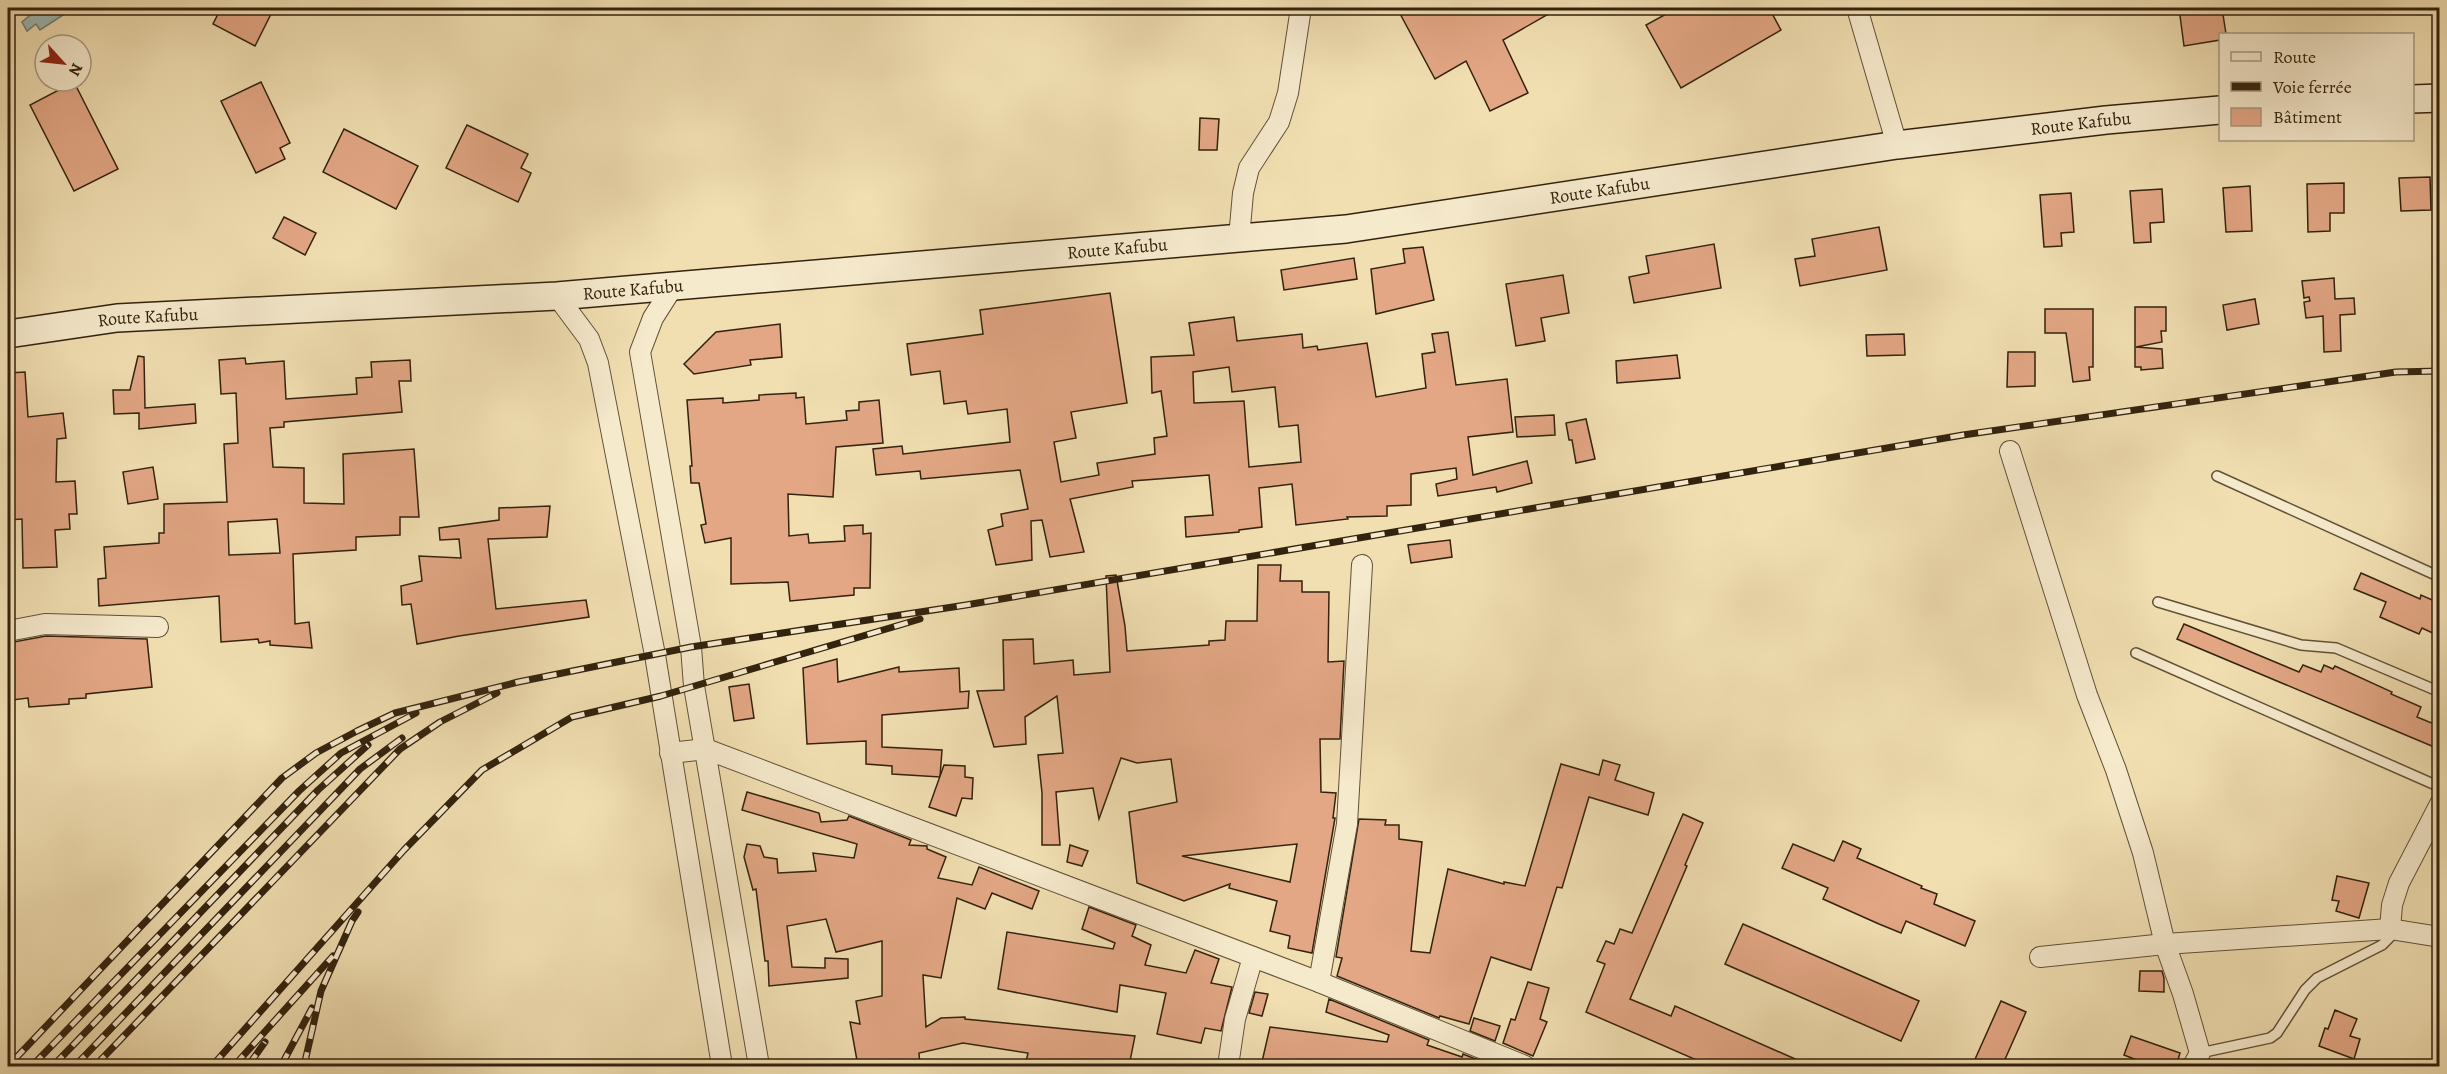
<svg xmlns="http://www.w3.org/2000/svg" width="2447" height="1074" viewBox="0 0 2447 1074" font-family="Alegreya,serif">
  <rect width="100%" height="100%" fill="#f1dfb2"/>
  <filter id="stains"><feTurbulence type="fractalNoise" baseFrequency=".00333" numOctaves="4"/><feColorMatrix values="0 0 0 0 .2 0 0 0 0 .09 0 0 0 0 .02 0 0 0 .5 -.17"/></filter>
  <radialGradient id="worn" r=".72"><stop offset=".6" stop-color="#630" stop-opacity="0"/><stop offset="1" stop-color="#630" stop-opacity=".3"/></radialGradient>
  <path fill="#9ebab6" stroke="#737d73" stroke-width="1.5" d="M39,8h35l-34,22 -4,-6 -9,7 -5,-9z"/>
  <g fill="#e3a785" stroke="#33220e" stroke-width="1.5" fill-rule="evenodd">
    <path d="M221,8h53l-19,38 -42,-22z"/>
    <path d="M1397,8h162l-56,32 25,53 -38,18 -24,-50 -31,18z"/>
    <path d="M1677,8h92l12,22 -100,58 -35,-63z"/>
    <path d="M2179,8h43l4,26h-6v6l-36,6z"/>
    <path d="M74,82l44,87 -44,22 -44,-86z"/>
    <path d="M261,82l29,61 -10,5 5,11 -29,14 -35,-72z"/>
    <path d="M1200,118l19,1 -2,31h-18z"/>
    <path d="M467,125l61,29 -7,14 10,5 -13,29 -72,-34z"/>
    <path d="M344,129l74,37 -22,43 -73,-37z"/>
    <path d="M2430,177l1,33 -30,1 -2,-33z"/>
    <path d="M2344,183v30h-14v18l-22,1 -1,-48z"/>
    <path d="M2250,186l2,45 -26,1 -3,-44z"/>
    <path d="M2162,189l2,33 -14,1 1,19 -17,1 -4,-52z"/>
    <path d="M2071,193l3,39 -13,1 1,13 -18,1 -4,-52z"/>
    <path d="M284,217l32,16 -11,22 -32,-17z"/>
    <path d="M1879,227l8,43 -87,16 -5,-27 20,-3 -3,-17z"/>
    <path d="M1714,244l7,44 -87,15 -5,-26 20,-4 -3,-17z"/>
    <path d="M1423,247l11,53 -58,14 -5,-45 34,-6 -2,-14z"/>
    <path d="M1354,258l3,21 -73,11 -3,-20z"/>
    <path d="M1563,275l6,38 -28,5 4,23 -29,5 -10,-62z"/>
    <path d="M2334,278l1,21 19,-1 1,16 -15,1 1,36 -17,1 -1,-36 -17,2 -2,-16 6,-1 -1,-4 -5,1 -2,-17z"/>
    <path d="M1110,293l17,110 -56,9 5,26 -22,4 7,40 38,-7 -2,-12 58,-9 -1,-16 13,-2 -6,-45 -9,2 -1,-36 43,-2 -5,-32 45,-6 3,24 65,-7 1,14 14,-2 1,4 49,-7 9,54 50,-9 -4,-34 13,-2 -3,-18 16,-2 8,53 51,-6 6,53 -45,5 5,38 54,-14 5,22 -35,9 -1,-5 -58,9 -2,-12 21,-5 -1,-11 -45,6v31l-24,1v10l-40,1 1,2 -52,6 -4,-41 -33,4 3,39 -23,3v2l-53,5 -1,-20 28,-2 -4,-40 -77,6 1,6 -63,12 14,53 -34,5 -8,-37 -11,1 1,39 -36,5 -8,-35 15,-4 -2,-12 27,-5 -8,-39 -99,9 -1,-8 -44,4 -3,-26 29,-3 1,8 107,-12 -3,-33 -39,5 -2,-13 -22,3 -4,-33 -29,4 -4,-31 76,-10 -3,-24zM1229,367l3,25 43,-5 4,40 19,-2 3,37 -52,5 -5,-66 -50,2 -1,-31z"/>
    <path d="M2255,299l4,25 -32,6 -4,-25z"/>
    <path d="M2135,307h31v24h-5l1,11 -26,5 26,2 1,19 -22,2v-3h-6z"/>
    <path d="M2045,309h48v58h-4l1,13 -17,2 -7,-49h-21z"/>
    <path d="M780,324l2,33 -32,3 1,5 -57,9 -10,-10 32,-32z"/>
    <path d="M1904,334l1,21 -38,1 -1,-21z"/>
    <path d="M2008,352h27v34l-28,1z"/>
    <path d="M1677,355l3,23 -63,5 -1,-22z"/>
    <path d="M138,356l6,1 1,51 50,-4 1,19 -57,6v-16l-25,1 -1,-24h17z"/>
    <path d="M245,358l1,6 38,-3 2,38 71,-5 -1,-16 16,-1 -1,-15 39,-2 1,21h-12l3,31 -118,10v5l-14,1 3,39 31,1v35l40,1 -1,-50 71,-5 5,68h-19v18l-44,2v13l-63,4 2,70 14,-2 3,26 -42,-3v-4l-11,2 -1,-4 -37,3 -2,-46 -120,10 -1,-27 8,-1 -2,-31 55,-4v-10h5v-29l63,-2 -3,-58 14,-1 -2,-50 -15,1 -2,-34zM277,519l3,34 -51,2 -1,-33z"/>
    <path d="M25,372l3,45 35,-4 3,25 -9,1 -1,43 19,-1 2,33h-8l1,15 -15,1 2,37 -34,1 -1,-49 -14,1v-147z"/>
    <path d="M796,393v5l8,-1 2,27 41,-4 -1,-9 13,-1v-8l20,-2 4,43 -47,4 -3,50 -45,-3 1,42 19,-2 1,9 36,-2 -1,-15 19,-1v9l8,-1 -1,55h-16v7l-64,6 -2,-19 -57,2v-46l-26,5 -4,-18 5,-1 -7,-41h-8l-1,-17h2l-5,-66 36,-2v5l36,-3v-5z"/>
    <path d="M1554,415l1,20 -38,2 -2,-20z"/>
    <path d="M1586,419l9,40 -19,4 -4,-23h-3l-3,-17z"/>
    <path d="M153,467l5,32 -30,5 -5,-32z"/>
    <path d="M550,506l-3,31 -59,2 8,70 90,-9 3,17 -130,19 -42,8 -6,-40 -9,1 -1,-19 21,-5 -3,-25 42,2 -2,-19 -19,1 -1,-12 60,-8v-12z"/>
    <path d="M1450,540l2,17 -41,6 -3,-18z"/>
    <path d="M1258,565h23l-1,16h22v11h27l-1,70 16,-1 -4,78h-20l1,53 15,1 -3,25h2l-23,135 -24,-5 2,-12 -20,-5 7,-30 -48,-13 1,-4 -46,17 -47,-18 -8,-71 48,-10 -6,-43 -34,4 -16,-5 -22,61 -6,-31 -37,4 4,53h-18v-52l-4,-38 25,-2 -6,-57 -32,21 1,27 -32,3 -17,-56 27,-1 -1,-50 30,-1 1,25 39,-4 1,15 36,-3 -4,-96 10,-1 9,51 2,25 82,-6v-4l16,-1 1,-19h31zM1297,844l-7,38 -108,-26z"/>
    <path d="M2361,573l59,26 1,-4 18,8v33l-17,-8 -3,6 -39,-17 6,-15 -32,-13z"/>
    <path d="M2184,624l115,48 4,-7 18,7 3,-7 9,4 2,-3 57,26 -1,2 30,13 -4,10 22,9v23l-262,-110z"/>
    <path d="M46,636l101,3 5,48 -66,7v4l-17,1v5l-40,3 -1,-9 -16,2 -2,-18h-2v-39z"/>
    <path d="M837,659l1,23 61,-15v5l60,-4 1,24 9,-1 -1,17 -86,7v32l60,3 -2,27 -48,-3v-8l-26,-2v-23l-59,3 -4,-76z"/>
    <path d="M749,684l5,34 -20,3 -5,-34z"/>
    <path d="M1603,760l17,5 -5,15 39,13 -6,22 -59,-18 -27,91 -5,-1 -26,83 -40,-13 -22,67 -29,-8 -1,2 -102,-42 5,-18 -6,-1 23,-138 27,1 -1,5h14v14l23,3 -11,109 19,2 18,-84 56,15v-2l21,4 36,-122 38,11z"/>
    <path d="M944,765l21,1v11l8,1 -1,21 -10,-1 -6,18 -27,-9z"/>
    <path d="M747,792l72,21 2,9 26,-2 2,-4 62,24 -2,5 18,1v3l19,8 -8,21 34,7 7,-18 60,24 -7,18 -40,-16 -7,16 -28,-11 -16,80 -18,-3 3,52 15,-9 24,-1v2l170,17 -6,30h-104l3,-13 -65,-10 -44,10 1,13h-62l-8,-44 10,2 -4,-23 26,-5v-55l-46,11 -10,-33 -39,7 5,41 33,1v-10l23,1v19l-79,8 -1,-25h-3l-9,-72 -3,1 -9,-33 3,-13 13,2 4,11 13,2 1,14 38,-2 -3,-18 41,5 3,-14 -115,-34z"/>
    <path d="M1683,814l20,9 -18,42 2,1 -57,133 41,17 4,-10 136,60h-115l3,-5 -113,-49 19,-48 -8,-3 9,-20 8,3 6,-15 12,4z"/>
    <path d="M1843,841l18,8 -4,9 65,28 -1,2 16,6 -3,10 41,17 -10,25 -59,-25 -5,12 -22,-9 -56,-25 5,-11 -46,-20 11,-24 41,17z"/>
    <path d="M1070,845l18,6 -6,15 -15,-4z"/>
    <path d="M2337,876l32,7 -10,35 -23,-7 3,-10 -7,-1z"/>
    <path d="M1089,907l47,18 -4,11 19,9 -6,20 41,8 9,-23 24,9 -8,24 21,4 -11,44 -16,-3 -4,15 -44,-9 9,-41 -46,-8 -3,27 -119,-23 9,-57 106,17 2,-6 -33,-14z"/>
    <path d="M1743,924l176,77 -18,40 -176,-77z"/>
    <path d="M2140,971h22l2,7v14l-25,-1z"/>
    <path d="M1528,982l21,6 -9,31 7,3 -14,34 -30,-13 8,-24 4,1z"/>
    <path d="M1255,992l13,2 -6,22 -13,-3z"/>
    <path d="M1329,999l100,41 -2,5 35,12 1,-3 25,10 -1,2h-226l9,-39 117,15 2,-7 -63,-23z"/>
    <path d="M2001,1001l25,11 -24,54h-30z"/>
    <path d="M2335,1010l22,9 -7,17 10,3 -6,20 -35,-13 6,-18 3,1z"/>
    <path d="M1474,1018l26,8 -5,15 -25,-10z"/>
    <path d="M2131,1036l49,17 -4,13h-24l-28,-11z"/>
  </g>
  <g fill="none" stroke-linecap="round" stroke-linejoin="round">
    <g stroke="#625137" stroke-width="12">
      <g id="service">
        <path d="M2217,476l223,101"/>
        <path d="M2158,602l143,43 35,3 104,44"/>
        <path d="M2136,653l304,134"/>
        <path d="M2200,1053l70,-15 7,-5 28,-43 12,-12 65,-33 8,-8v-8"/>
      </g>
    </g>
    <g stroke="#625137" stroke-width="22">
      <g id="minor">
        <path d="M1857,8l40,137"/>
        <path d="M1239,238l4,-45 6,-25 30,-46 9,-29 13,-85"/>
        <path d="M674,285l-21,33 -13,34 51,295 3,39 65,380"/>
        <path d="M557,296l32,43 9,24 57,292 67,411"/>
        <path d="M2010,451l77,244 29,75 27,83 22,91 18,50 17,59 -7,13"/>
        <path d="M8,631l37,-7 113,3"/>
        <path d="M670,753l36,-4 613,233 206,84"/>
        <path d="M2390,929l2,-24 7,-22 41,-79"/>
        <path d="M2040,957l125,-13 225,-15 50,8"/>
        <path d="M1319,982l28,-158 15,-259"/>
        <path d="M1228,1066l7,-47 18,-62"/>
      </g>
    </g>
    <g stroke="#33220e" stroke-width="30">
      <g id="secondary">
        <path d="M2412,99l28,-1"/>
        <path id="s1" d="M8,334l109,-16 440,-22 789,-67 551,-84 209,-25 114,-10"/>
      </g>
    </g>
    <use href="#service" stroke="#f6eacd" stroke-width="9"/>
    <use href="#minor" stroke="#f6eacd" stroke-width="20"/>
    <use href="#secondary" stroke="#f6eacd" stroke-width="27"/>
    <g stroke="#33220e" stroke-width="7">
      <g id="rail">
        <path d="M14,1060l268,-282 34,-25 41,-22 38,-18 123,-31 173,-35 275,-42 997,-170 433,-63 44,-1"/>
        <path d="M32,1066l267,-275 42,-38 75,-40"/>
        <path d="M53,1066l265,-276 50,-45"/>
        <path d="M75,1066l285,-297 42,-31"/>
        <path d="M95,1066l305,-317 40,-27 57,-29"/>
        <path d="M212,1066l192,-216 78,-80 90,-53 89,-21 259,-77"/>
        <path d="M234,1066l99,-110"/>
        <path d="M248,1066l17,-24"/>
        <path d="M281,1066l31,-58"/>
        <path d="M304,1066l17,-75 31,-70 6,-9"/>
      </g>
    </g>
    <use href="#rail" stroke="#f6eacd" stroke-width="4.5" stroke-dasharray="14" stroke-linecap="butt"/>
  </g>
  <g text-anchor="middle" stroke-width="6" stroke-linejoin="round" paint-order="stroke">
    <g font-size="18" fill="#33220e" stroke="#f6eacd">
      <text dy="6" stroke="none"><textPath href="#s1" startOffset="2085">Route Kafubu</textPath></text>
      <text dy="6" stroke="none"><textPath href="#s1" startOffset="1599">Route Kafubu</textPath></text>
      <text dy="6" stroke="none"><textPath href="#s1" startOffset="1113">Route Kafubu</textPath></text>
      <text dy="6" stroke="none"><textPath href="#s1" startOffset="627">Route Kafubu</textPath></text>
      <text dy="6" stroke="none"><textPath href="#s1" startOffset="141">Route Kafubu</textPath></text>
    </g>
  </g>
  <rect width="2447" height="1074" fill="none" stroke="#f1dfb2" stroke-width="30"/>
  <rect x="9" y="9" width="2429" height="1056" fill="none" stroke="#33220e" stroke-width="3"/>
  <rect x="15" y="15" width="2417" height="1044" fill="none" stroke="#33220e" stroke-width="1.5"/>
  <rect x="2219" y="33" width="195" height="108" fill="#f6eacd" stroke="#a89a81" stroke-width="1.5"/>
  <rect x="2231" y="52" width="30" height="9" fill="#f6eacd" stroke="#a89a81" stroke-width="1.5"/>
  <text x="2273" y="63" font-size="18" fill="#33220e">Route</text>
  <rect x="2231" y="82" width="30" height="9" fill="#33220e" stroke="#a89a81" stroke-width="1.5"/>
  <text x="2273" y="93" font-size="18" fill="#33220e">Voie ferrée</text>
  <rect x="2231" y="108" width="30" height="18" fill="#e3a785" stroke="#a89a81" stroke-width="1.5"/>
  <text x="2273" y="123" font-size="18" fill="#33220e">Bâtiment</text>
  <g transform="translate(63 63) rotate(117)"><circle r="28" fill="#f6eacd" stroke="#a89a81" stroke-width="1.5"/>
  <path d="M0-4.5L10 22L0 15L-10 22Z" fill="#8f2418"/>
  <text y="-9" font-size="16" font-weight="bold" text-anchor="middle" fill="#33220e">N</text>
  </g>
  <rect width="100%" height="100%" filter="url(#stains)"/>
  <rect width="100%" height="100%" fill="url(#worn)"/>
</svg>
